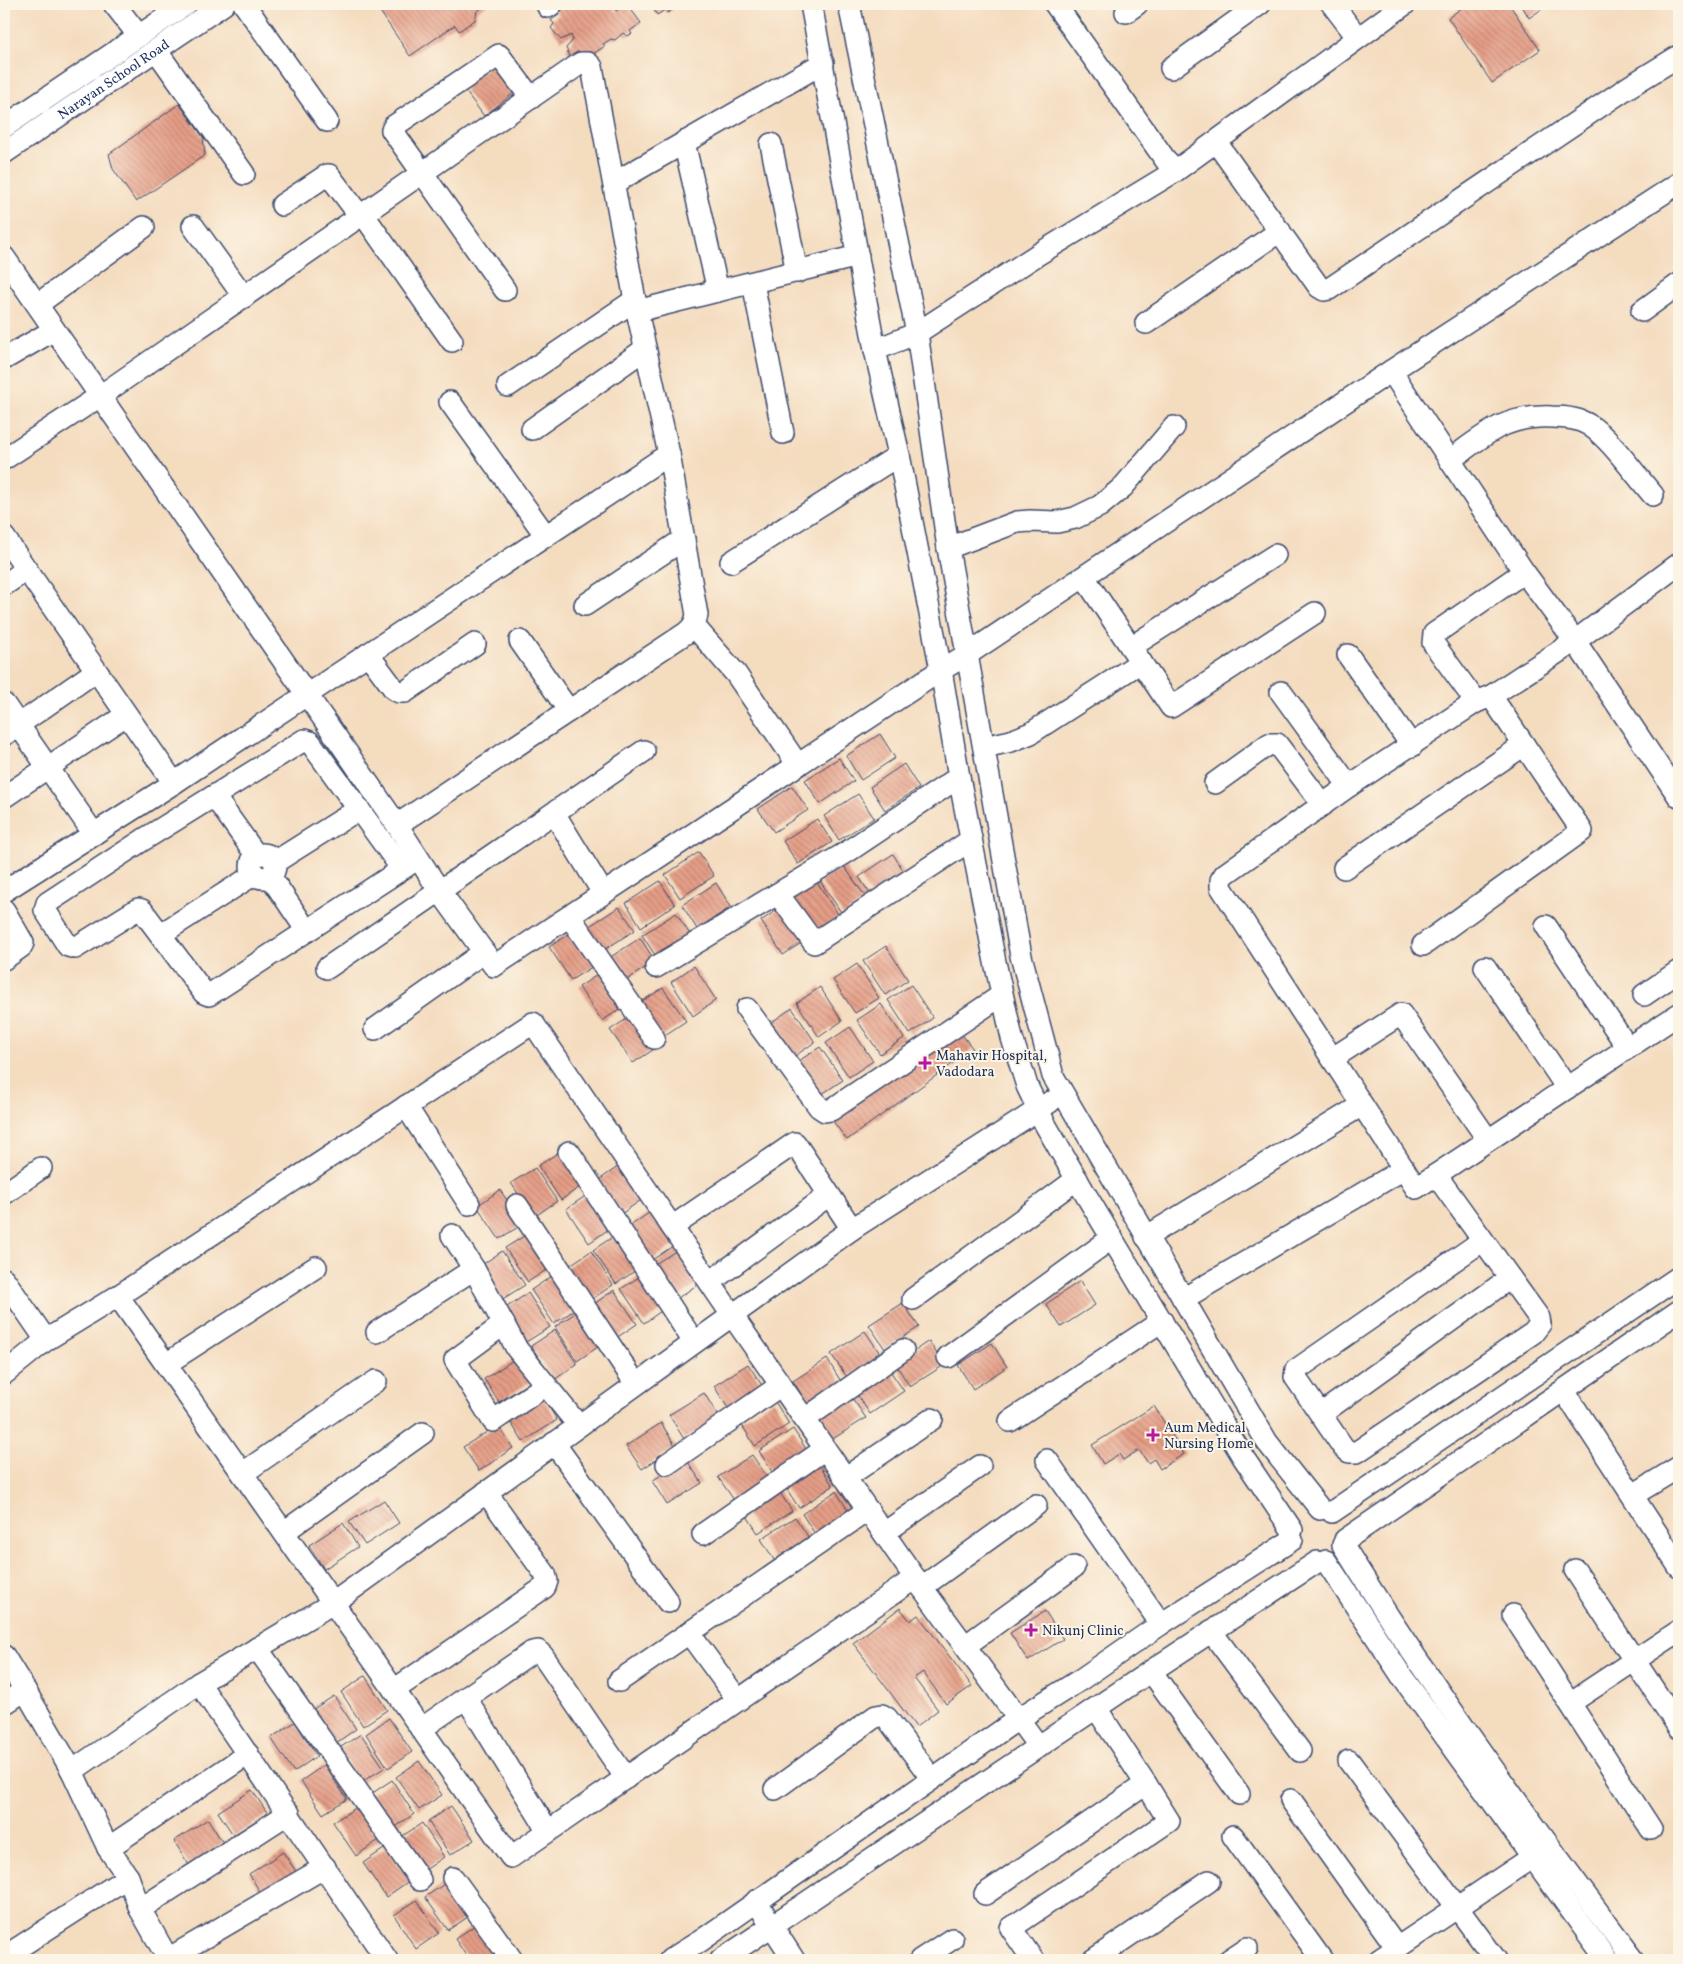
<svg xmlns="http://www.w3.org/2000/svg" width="1683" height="1964" viewBox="0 0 1683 1964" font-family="Vollkorn,serif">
  <defs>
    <pattern id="building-back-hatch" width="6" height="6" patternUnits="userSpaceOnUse" patternTransform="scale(1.25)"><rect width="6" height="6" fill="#e69e86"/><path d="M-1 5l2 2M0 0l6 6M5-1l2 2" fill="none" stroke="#ba8171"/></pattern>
  </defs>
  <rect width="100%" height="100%" fill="#fcf5e5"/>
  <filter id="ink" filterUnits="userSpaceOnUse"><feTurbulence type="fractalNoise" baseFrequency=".02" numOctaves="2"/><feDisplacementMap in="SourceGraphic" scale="10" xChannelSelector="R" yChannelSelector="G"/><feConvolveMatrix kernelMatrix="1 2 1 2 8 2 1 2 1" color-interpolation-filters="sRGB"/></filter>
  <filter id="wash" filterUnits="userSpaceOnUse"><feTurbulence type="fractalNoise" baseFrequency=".0096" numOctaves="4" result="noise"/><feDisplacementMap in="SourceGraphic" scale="20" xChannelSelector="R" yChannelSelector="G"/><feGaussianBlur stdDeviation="1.12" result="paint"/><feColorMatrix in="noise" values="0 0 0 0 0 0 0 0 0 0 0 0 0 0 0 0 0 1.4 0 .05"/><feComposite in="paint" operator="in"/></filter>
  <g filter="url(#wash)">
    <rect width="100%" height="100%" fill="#f4dcbf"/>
    <g id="blocks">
      <g fill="url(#building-back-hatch)">
        <path d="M375,4h113l-11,7 -2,9 -16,11 -4,-6 -45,31z"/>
        <path d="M560,4h55l-2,2 3,5 11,-7 14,19 -11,8 2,3 -5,2 -4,-3 -8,7 -4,-1 -8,5 2,2 -18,12 -16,1 -5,-11 7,-8 -2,-5 -10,5 -10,-12 3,-4 -3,-4 8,-5 -5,-7z"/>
        <path d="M650,4h32l-15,9 -2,-3 -8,5z"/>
        <path d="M1467,4h42l31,46 -48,33 -44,-65z"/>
        <path d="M1521,4h28l-20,14z"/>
        <path d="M497,61l18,31 -31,24 -18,-24 -1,-8z"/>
        <path d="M179,104l24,33 2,18 -69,47 -23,-33 -4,-15z"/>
        <path d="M880,734l15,24 -34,22 -15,-24z"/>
        <path d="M839,758l15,23 -34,23 -15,-24z"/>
        <path d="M904,764l15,24 -34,22 -15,-23z"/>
        <path d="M792,786l16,24 -34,22 -16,-23z"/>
        <path d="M858,794l16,24 -35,22 -15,-24z"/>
        <path d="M817,819l15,23 -34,22 -15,-23z"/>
        <path d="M699,852l15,24 -34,22 -15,-23z"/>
        <path d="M893,854l15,24 -34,22 -15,-23z"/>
        <path d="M844,866l23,33 -24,16 -23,-34z"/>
        <path d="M660,881l15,24 -34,22 -15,-24z"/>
        <path d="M817,882l22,34 -23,16 -23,-34z"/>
        <path d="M716,883l15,24 -34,22 -15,-24z"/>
        <path d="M784,905l23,34 -24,16 -22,-34z"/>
        <path d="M619,907l16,23 -34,22 -16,-23z"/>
        <path d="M676,913l15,23 -34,22 -15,-23z"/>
        <path d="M573,931l22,34 -24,15 -22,-33z"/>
        <path d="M640,938l15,23 -34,23 -15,-24z"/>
        <path d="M886,946l22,34 -23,15 -22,-34z"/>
        <path d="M857,964l22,34 -24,15 -22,-33z"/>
        <path d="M694,966l22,34 -23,16 -22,-34z"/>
        <path d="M603,971l23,34 -24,16 -23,-34z"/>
        <path d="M911,985l22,33 -23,16 -22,-34z"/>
        <path d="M820,987l22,34 -23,16 -22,-34z"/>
        <path d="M663,988l23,33 -24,16 -23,-34z"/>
        <path d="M881,1004l23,34 -24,16 -23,-34z"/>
        <path d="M792,1008l23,34 -23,16 -23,-34z"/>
        <path d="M634,1014l22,34 -23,15 -23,-33z"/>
        <path d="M850,1027l23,34 -24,16 -23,-34z"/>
        <path d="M958,1029l15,20 -126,91 -15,-20z"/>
        <path d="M820,1047l23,33 -24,16 -22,-34z"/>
        <path d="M562,1150l22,34 -23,16 -23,-34z"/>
        <path d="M622,1164l22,34 -23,16 -22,-34z"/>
        <path d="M535,1168l22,33 -23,16 -23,-34z"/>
        <path d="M500,1190l23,34 -24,15 -22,-33z"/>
        <path d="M590,1193l22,34 -23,16 -23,-34z"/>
        <path d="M653,1210l23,34 -24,16 -22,-34z"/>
        <path d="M529,1233l23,33 -24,16 -23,-34z"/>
        <path d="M617,1234l22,34 -23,16 -23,-34z"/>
        <path d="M679,1249l22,33 -23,16 -23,-34z"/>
        <path d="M502,1251l23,34 -24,15 -22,-33z"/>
        <path d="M591,1251l22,34 -24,16 -22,-34z"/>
        <path d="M645,1273l22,34 -23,16 -23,-34z"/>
        <path d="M555,1274l22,34 -23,16 -23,-34z"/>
        <path d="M1080,1281l15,24 -34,22 -15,-23z"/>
        <path d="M614,1290l23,34 -24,16 -22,-34z"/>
        <path d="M528,1293l22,34 -24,15 -22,-33z"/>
        <path d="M903,1303l16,24 -34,22 -16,-24z"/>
        <path d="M578,1311l23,34 -24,16 -22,-34z"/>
        <path d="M555,1330l22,34 -23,16 -23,-34z"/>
        <path d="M865,1331l16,24 -34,22 -16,-23z"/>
        <path d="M929,1341l15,24 -34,22 -15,-24z"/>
        <path d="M992,1343l15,24 -34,22 -15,-24z"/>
        <path d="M518,1357l15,23 -34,22 -15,-23z"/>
        <path d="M827,1359l15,24 -34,22 -15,-24z"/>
        <path d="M748,1364l15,23 -34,23 -15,-24z"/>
        <path d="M888,1368l16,23 -34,23 -16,-24z"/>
        <path d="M704,1393l15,24 -35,22 -15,-24z"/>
        <path d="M850,1395l16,23 -35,22 -15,-23z"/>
        <path d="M542,1396l15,24 -34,22 -15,-24z"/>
        <path d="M774,1400l15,24 -34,22 -15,-24z"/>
        <path d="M1154,1406l30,48 -24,15 -6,-10 -6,4 -9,-13 -16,10 -4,-6 -16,10 -11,-19z"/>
        <path d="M661,1423l15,24 -34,22 -16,-23z"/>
        <path d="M498,1425l15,23 -34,23 -16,-24z"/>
        <path d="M793,1429l15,23 -34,23 -15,-24z"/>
        <path d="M752,1455l16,23 -34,22 -16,-23z"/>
        <path d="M686,1459l16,24 -35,22 -15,-24z"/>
        <path d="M818,1462l15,24 -34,22 -15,-23z"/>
        <path d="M777,1488l15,23 -34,22 -15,-23z"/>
        <path d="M836,1491l15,24 -34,22 -15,-23z"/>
        <path d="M384,1500l15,23 -34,22 -16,-23z"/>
        <path d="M795,1517l16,24 -35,22 -15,-24z"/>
        <path d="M343,1523l15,24 -34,22 -15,-24z"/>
        <path d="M900,1608l10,13 8,-6 54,71 -26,18 -23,-32 -9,6 24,32 -22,17 -63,-84z"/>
        <path d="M1045,1611l18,28 -35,22 -18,-28z"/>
        <path d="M365,1676l22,34 -24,16 -22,-34z"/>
        <path d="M334,1696l22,33 -23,16 -23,-34z"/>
        <path d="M389,1718l23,34 -24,16 -22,-34z"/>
        <path d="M295,1722l22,34 -23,16 -23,-34z"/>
        <path d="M361,1734l23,34 -24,15 -22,-34z"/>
        <path d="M419,1761l23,34 -23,15 -23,-33z"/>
        <path d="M324,1765l23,34 -24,15 -22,-33z"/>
        <path d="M392,1780l22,34 -23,16 -23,-34z"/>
        <path d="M252,1790l16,24 -34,22 -16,-24z"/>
        <path d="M451,1806l23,34 -24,15 -22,-34z"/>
        <path d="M357,1807l22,33 -23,16 -23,-34z"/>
        <path d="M208,1819l15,24 -34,22 -15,-24z"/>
        <path d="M422,1823l22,34 -23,16 -23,-34z"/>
        <path d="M387,1847l22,34 -23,16 -23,-34z"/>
        <path d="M283,1852l16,24 -35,22 -15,-24z"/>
        <path d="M449,1881l22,34 -23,15 -23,-33z"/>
        <path d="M417,1900l22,33 -23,16 -22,-34z"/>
        <path d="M478,1923l23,34 -5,3h-27l-14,-21z"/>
      </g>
    </g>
  </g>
  <g filter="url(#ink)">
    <use href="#blocks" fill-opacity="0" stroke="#3c496d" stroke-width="1"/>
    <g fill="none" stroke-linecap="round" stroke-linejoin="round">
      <g stroke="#3c496d" stroke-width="24">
        <g id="minor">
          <path d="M114,4l25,32"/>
          <path d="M244,4l83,117"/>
          <path d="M811,4l64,346 24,105 42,215 18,107 36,185 17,76 15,48 18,38 38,66 160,267 49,73"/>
          <path d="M849,4l68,329 31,215 73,408 32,120 214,366 53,67"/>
          <path d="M1055,4l119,168"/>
          <path d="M1332,4l26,34"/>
          <path d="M548,7l4,-3"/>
          <path d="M1126,12l11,-8"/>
          <path d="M156,50l88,124"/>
          <path d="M1171,68l89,-64"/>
          <path d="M4,127l182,-123"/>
          <path d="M684,142l34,149"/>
          <path d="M1216,142l103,145 5,3 5,-1 301,-203 49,-30"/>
          <path d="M771,144l26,128"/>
          <path id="s1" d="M4,153l220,-149"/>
          <path d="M614,183l209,-120"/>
          <path d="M282,205l45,-30h2l31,41"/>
          <path d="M363,214l89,127"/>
          <path d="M193,226l51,71"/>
          <path d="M4,257l393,568 42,65 55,76 447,-296 27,-16 423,-283 288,-188"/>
          <path d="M753,283l30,150"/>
          <path d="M505,290l-113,-160 2,-4 105,-71 32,43"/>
          <path d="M38,304l106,-77"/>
          <path d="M637,311l221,-55"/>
          <path d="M1642,311l37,-27"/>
          <path d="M1146,323l134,-92"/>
          <path d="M875,350l42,-17 120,-78 137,-83 231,-168"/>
          <path d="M4,359l50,-29"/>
          <path d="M1391,371l133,201 51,69 104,156"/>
          <path d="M508,386l127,-86"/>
          <path d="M450,402l96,134"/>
          <path d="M532,429l113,-80"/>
          <path d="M4,459l96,-63 481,-333h7l4,4 45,244 32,143 28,161 -3,11 -8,7 -289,192"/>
          <path d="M1450,460c36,-26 55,-45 102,-43 13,0 26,1 37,8 20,12 48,52 64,70"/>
          <path d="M4,537l170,246"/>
          <path d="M948,548l69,-26 13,-1 27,1 18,-4 25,-12 23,-19 51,-60"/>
          <path d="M731,562l168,-107"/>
          <path d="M1679,564l-104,77 -84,55 -15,6 -127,84 -124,88 -4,6v7l195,301 263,-174"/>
          <path d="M1084,577l87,130 144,-94"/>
          <path d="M4,585l22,-15"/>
          <path d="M585,605l99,-66"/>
          <path d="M694,626l42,48 62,91"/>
          <path d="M520,641l49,70"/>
          <path d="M1131,647l144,-92"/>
          <path d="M368,654l26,35 5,3h6l70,-48"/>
          <path d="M1348,655l64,91"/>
          <path d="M1281,692l68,94"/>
          <path d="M1476,702l-43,-59 1,-9 90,-62"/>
          <path d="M4,704l90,130"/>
          <path d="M4,735l92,-64"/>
          <path d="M984,747l27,-6 20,-8 110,-71"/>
          <path d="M1215,783l54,-39h8l46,61"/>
          <path d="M214,796l42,59"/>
          <path d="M4,797l122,-82"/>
          <path d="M554,813l49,80"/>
          <circle cx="263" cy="866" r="12"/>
          <path d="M275,862l84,-53"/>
          <path d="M1344,868l180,-123"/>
          <path d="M402,869l-92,-127 -6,-2 -161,100 -96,63 -2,7 23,36 7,2 63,-39 4,1 62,83 5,2 193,-126 16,-11"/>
          <path d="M270,876l37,55"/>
          <path d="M4,891l170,-108 495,-329"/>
          <path d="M778,894l36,49 157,-103"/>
          <path d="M4,910l19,33 -2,4 -17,12"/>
          <path d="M570,917l84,121"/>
          <path d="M1546,926l82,122"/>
          <path d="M161,934l94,-60"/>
          <path d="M1423,945l159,-114 -91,-135"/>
          <path d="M656,967l191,-115 112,-75"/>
          <path d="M1485,967l82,121"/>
          <path d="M327,968l317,-217"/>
          <path d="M1644,995l35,-24"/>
          <path d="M747,1009l72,98 6,4 6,-1 171,-115"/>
          <path d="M375,1029l109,-77"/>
          <path d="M1333,1058l68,-44 87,126"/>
          <path d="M406,1106l63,98"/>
          <path d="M569,1152l125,190"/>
          <path d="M1436,1175l103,143 1,6 -7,9 -176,119h-8l-6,-5 -48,-70 1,-7 186,-129"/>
          <path d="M4,1194l37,-26"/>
          <path d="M517,1205l119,179"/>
          <path d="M672,1227l123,-84 57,86"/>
          <path d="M452,1235l22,34 43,80 61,76"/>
          <path d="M1146,1237l216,-132"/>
          <path d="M4,1279l42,61"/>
          <path d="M710,1282l119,-87"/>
          <path d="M118,1296l393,561 404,-279"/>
          <path d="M913,1299l164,-120"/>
          <path d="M1183,1299l221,-130"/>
          <path d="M504,1324l-49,36 38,61 53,-36"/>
          <path d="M377,1332l97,-63"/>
          <path d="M948,1357l164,-119"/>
          <path d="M166,1364l150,-97"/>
          <path d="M4,1374l42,-34 72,-44 415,-273 199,292 183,263 124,169"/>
          <path d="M1564,1391l115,176"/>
          <path d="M1321,1414l189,-136"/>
          <path d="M805,1419l98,-69"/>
          <path d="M1010,1421l152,-100"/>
          <path d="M554,1443l114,159"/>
          <path d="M1047,1460l114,164"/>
          <path d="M667,1464l114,-79"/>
          <path d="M243,1473l133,-92"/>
          <path d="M845,1478l87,-59"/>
          <path d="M1633,1495l46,-28"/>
          <path d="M1332,1512l347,-235"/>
          <path d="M284,1532l139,-99"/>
          <path d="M884,1533l96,-67"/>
          <path d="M703,1534l122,-85"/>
          <path d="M1345,1540l334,-229"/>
          <path d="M1343,1545c89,144 190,280 291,415"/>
          <path d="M1326,1561l77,117 204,282"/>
          <path d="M1575,1570l104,158"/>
          <path d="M922,1587l114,-82"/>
          <path d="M1513,1615l138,214"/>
          <path d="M1211,1631l89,120"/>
          <path d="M689,1633l49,67"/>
          <path d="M965,1646l109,-79"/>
          <path d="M257,1648l163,232"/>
          <path d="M4,1656l21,34 47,81 36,77 20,29 -124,80"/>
          <path d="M1151,1671l88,123"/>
          <path d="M619,1681l249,-171"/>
          <path d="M199,1683l188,277"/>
          <path d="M394,1690l151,-103 2,-6 -2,-7 -59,-82"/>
          <path d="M466,1698l82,133"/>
          <path d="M1570,1703l109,-72"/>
          <path d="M4,1704l21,-14"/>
          <path d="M421,1729l111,-77 6,-1 5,5 83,122"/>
          <path d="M1349,1761l147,199"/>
          <path d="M72,1771l127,-88 134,-80 519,-374 198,-127"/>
          <path d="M775,1789l101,-73 6,-1 5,3 45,61"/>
          <path d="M1291,1800l106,148"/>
          <path d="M1233,1836l89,124"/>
          <path d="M108,1848l140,-94"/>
          <path d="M128,1877l12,32 28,50"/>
          <path d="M453,1878l59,82"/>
          <path d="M985,1894l161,-110 -50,-76"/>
          <path d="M756,1901l38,59"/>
          <path d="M140,1909l149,-96"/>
          <path d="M166,1960l159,-93"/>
          <path d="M670,1960l32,-20 316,-221 62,-39 81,-56 131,-84"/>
          <path d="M721,1960l430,-289 166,-109"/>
          <path d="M920,1960l32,-21"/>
          <path d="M1033,1960l-22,-32 158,-107 -23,-37"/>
          <path d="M1093,1960l116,-79"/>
          <path d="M1229,1960l18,-12"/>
          <path d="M1379,1960l164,-110"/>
        </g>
      </g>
      <use href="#minor" stroke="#fff" stroke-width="21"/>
    </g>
  </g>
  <g fill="#b5179e" stroke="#fcf5e5" stroke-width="2">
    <path d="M922.5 1055.5h5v5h5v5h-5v5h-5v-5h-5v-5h5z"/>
    <path d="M1150.5 1427.5h5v5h5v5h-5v5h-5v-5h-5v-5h5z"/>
    <path d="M1028.5 1622.5h5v5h5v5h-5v5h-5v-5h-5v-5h5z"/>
  </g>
  <g text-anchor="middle" stroke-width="4" stroke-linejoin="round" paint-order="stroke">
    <g font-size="14" fill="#1b2f5e" stroke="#fcf5e5">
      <text dy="5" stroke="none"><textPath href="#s1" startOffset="132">Narayan School Road</textPath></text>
    </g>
    <g font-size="14" fill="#1b2f5e" stroke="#fcf5e5" text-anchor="start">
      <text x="936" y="1060">Mahavir Hospital,<tspan x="936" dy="16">Vadodara</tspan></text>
      <text x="1164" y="1432">Aum Medical<tspan x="1164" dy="16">Nursing Home</tspan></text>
      <text x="1042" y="1635">Nikunj Clinic</text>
    </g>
  </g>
  <rect width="1683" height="1964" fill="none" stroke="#fcf5e5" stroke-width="20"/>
</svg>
